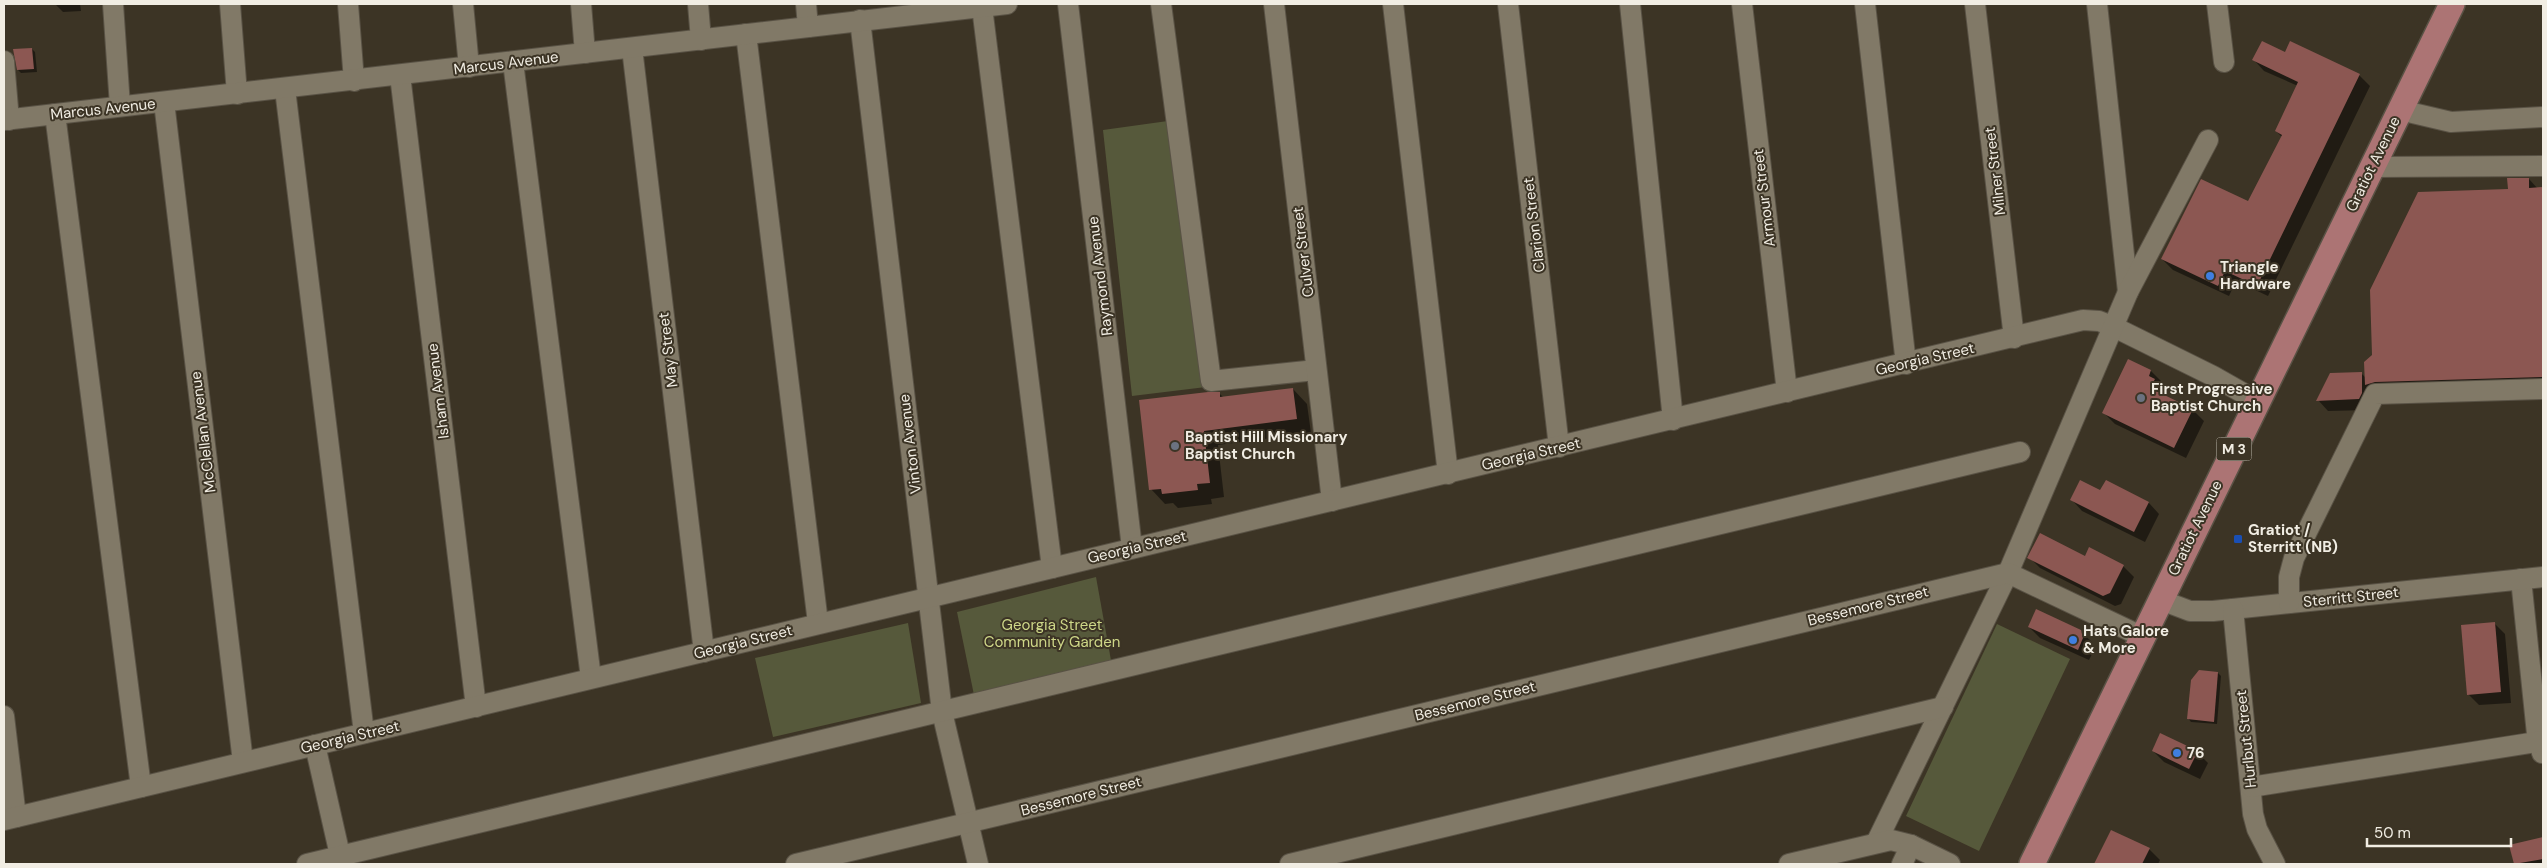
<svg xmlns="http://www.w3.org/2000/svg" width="2547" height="868" viewBox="0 0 2547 868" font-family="'DM Sans',sans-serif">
  <rect width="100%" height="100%" fill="#3c3425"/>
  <g fill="#56593b">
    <path d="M1175,120l31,267 -74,9 -29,-266z"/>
    <path d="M1096,577l16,89 -138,29 -17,-83z"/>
    <path d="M908,623l13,80 -148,34 -18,-79z"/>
    <path d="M1997,624l73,35 -91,192 -73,-35z"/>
  </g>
  <g fill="#0007">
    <path d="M55,4h25l1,7 -18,1z"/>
    <path d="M32,49l3,3 2,20 -16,1 -3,-3z"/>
    <path d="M2285,54l74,21 11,11 -102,210 -32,-15 -7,15 -56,-26 -11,-11 86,-56 34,-66 -6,-6 22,-45 -34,-15 -10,-11z"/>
    <path d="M2529,179l9,10h5v200l-157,4 -16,17 -42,1 -10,-11 43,-27 5,5 143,-187z"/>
    <path d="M2129,361l22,10 11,11 -2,4 5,5 -2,4 30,15 11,11 -18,37 -71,-34 -11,-11z"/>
    <path d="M1293,389l14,15 4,29 -93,12 6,52 -13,2 1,5 -34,4 -5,-5 -8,1 -14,-15 68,-96 5,5z"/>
    <path d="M2106,482l43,21 10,11 -14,28 -63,-31 -10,-11 29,-8z"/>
    <path d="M2029,557h56l38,9 11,11 -13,27 -6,2 -75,-38z"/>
    <path d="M2494,623l11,11 6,69 -32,2 -11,-11z"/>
    <path d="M2029,627l51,4 12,11 2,8 -5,10 -49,-22z"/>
    <path d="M2218,673l3,3 -4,48 -26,-2 -3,-4z"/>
    <path d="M2153,751l44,1 11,11 -8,16 -36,-17z"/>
    <path d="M2112,831l37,18 11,11 -2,4h-63z"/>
    <path d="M2543,838v26h-28l-4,-18z"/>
  </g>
  <g fill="#8c5752">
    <path d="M2262,41l23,11 5,-11 70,33 -103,212 -32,-15 -7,15 -57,-27 40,-80 47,22 34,-66 -7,-4 23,-49 -46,-22z"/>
    <path d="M32,48l2,21 -17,1 -4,-21z"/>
    <path d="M2507,178h22v10l14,-1v190l-168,5 -10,3 -1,-23 8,-7 -2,-65 48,-98 90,-3z"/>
    <path d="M2128,359l23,11 -2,6 6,3 -5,9 43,21 -19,39 -72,-35z"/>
    <path d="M2362,372v21l-3,6 -43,2 14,-28z"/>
    <path d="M1293,388l4,31 -93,12 6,52 -13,1 1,6 -36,4 -1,-5 -12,1 -10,-90 69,-8h12v5z"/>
    <path d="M2080,480l20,10 6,-10 43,22 -15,30 -64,-32z"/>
    <path d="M2040,533l45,23 4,-9 35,18 -14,28 -7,3 -76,-38z"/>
    <path d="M2036,609l45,21 2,8 -5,12 -50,-23z"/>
    <path d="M2495,622l6,70 -34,3 -6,-70z"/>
    <path d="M2199,670l19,2 -4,50 -27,-3 4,-39z"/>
    <path d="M2160,733l38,18 -9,18 -37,-18z"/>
    <path d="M2111,830l39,18 -8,16h-48z"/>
    <path d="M2543,837v22l-29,5 -5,-19z"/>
  </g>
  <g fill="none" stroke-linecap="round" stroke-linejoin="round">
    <g stroke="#595245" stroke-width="22">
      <g id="minor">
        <path d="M113,4l7,102"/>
        <path d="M230,4l7,90"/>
        <path d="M348,4l6,77"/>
        <path d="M463,4l6,63"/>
        <path d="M581,4l4,49"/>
        <path d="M698,4l3,36"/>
        <path d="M806,4l2,23"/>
        <path d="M1068,4l64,544"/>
        <path d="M1161,4l50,377 105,-11"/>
        <path d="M1274,4l58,497"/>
        <path d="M1393,4l55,470"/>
        <path d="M1508,4l51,443"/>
        <path d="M1630,4l43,416"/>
        <path d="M1742,4l45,388"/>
        <path d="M1865,4l41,360"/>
        <path d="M1975,4l39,334"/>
        <path d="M2097,4l31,288"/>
        <path d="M2217,4l7,58"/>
        <path d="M982,7l70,561"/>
        <path d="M860,20l82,692 36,152"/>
        <path d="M746,34l72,589"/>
        <path d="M632,48l72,604"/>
        <path d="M4,61l5,59"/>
        <path d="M513,62l78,616"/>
        <path d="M400,75l76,632"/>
        <path d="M285,89l79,644"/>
        <path d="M164,102l79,660"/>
        <path d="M2400,110l51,12 92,-5"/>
        <path d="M55,114l86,673"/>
        <path d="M4,120l1003,-116"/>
        <path d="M2371,167l172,-1"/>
        <path d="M2521,579l16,155 5,19"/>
        <path d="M2161,600l29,11h23l330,-34"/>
        <path d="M2289,603v-26l5,-19 81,-164 168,-5"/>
        <path d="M2233,609l20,205 4,15 18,35"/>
        <path d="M4,716l12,101"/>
        <path d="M315,745l27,119"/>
        <path d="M2251,787l292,-46"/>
        <path d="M4,820l2079,-500 16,1 13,5 101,50 44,25"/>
        <path d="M1876,843l132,-270 120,-281 80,-152"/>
        <path d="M307,864l1713,-412"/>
        <path d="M796,864l1212,-291 135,64"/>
        <path d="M1290,864l653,-157"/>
        <path d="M1789,864l102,-24 20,5 39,19"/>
        <path d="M1902,864l9,-19"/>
      </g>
    </g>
    <g stroke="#595245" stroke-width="28">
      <path id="major" d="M2032,864l420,-860"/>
    </g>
    <use href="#minor" stroke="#817967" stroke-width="20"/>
    <use href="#major" stroke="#ac7474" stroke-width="25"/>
  </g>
  <g fill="#3f7fe0" stroke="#3c3425" stroke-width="2">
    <circle cx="2210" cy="276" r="5"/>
    <circle cx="2073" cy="640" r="5"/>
    <circle cx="2177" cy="753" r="5"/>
  </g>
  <g fill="#6b7280" stroke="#3c3425" stroke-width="2">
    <circle cx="2141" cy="398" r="5"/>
    <circle cx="1175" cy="446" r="5"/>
  </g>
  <rect fill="#1a4fb4" stroke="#3c3425" stroke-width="2" x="2233" y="534" width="10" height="10" rx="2.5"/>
  <g text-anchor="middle" stroke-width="4" stroke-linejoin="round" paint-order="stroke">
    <rect fill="#3c3425" stroke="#bbb6aa" stroke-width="1" x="2216.5" y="437.5" width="35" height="23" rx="4"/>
    <g font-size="14" font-weight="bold" fill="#f1ede3">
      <text x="2234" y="454">M 3</text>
    </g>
    <g font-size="15" fill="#f1ede3" stroke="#3c3425">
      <text transform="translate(506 63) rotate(-7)" y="5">Marcus Avenue</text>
      <text transform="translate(103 109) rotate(-6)" y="5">Marcus Avenue</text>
      <text transform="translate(2373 164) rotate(-64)" y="5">Gratiot Avenue</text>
      <text transform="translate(1995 171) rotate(-97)" y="5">Milner Street</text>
      <text transform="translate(1764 198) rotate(-97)" y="5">Armour Street</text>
      <text transform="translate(1534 225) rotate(-97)" y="5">Clarion Street</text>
      <text transform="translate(1303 252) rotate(-97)" y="5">Culver Street</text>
      <text transform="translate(1100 276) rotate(-97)" y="5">Raymond Avenue</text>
      <text transform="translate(668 350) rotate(-97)" y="5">May Street</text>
      <text transform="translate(1925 359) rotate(-13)" y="5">Georgia Street</text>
      <text transform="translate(438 391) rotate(-97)" y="5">Isham Avenue</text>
      <text transform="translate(203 432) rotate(-97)" y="5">McClellan Avenue</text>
      <text transform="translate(910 444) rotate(-97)" y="5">Vinton Avenue</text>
      <text transform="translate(1531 454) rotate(-13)" y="5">Georgia Street</text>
      <text transform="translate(2195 528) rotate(-64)" y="5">Gratiot Avenue</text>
      <text transform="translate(1137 547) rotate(-13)" y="5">Georgia Street</text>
      <text transform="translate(2351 597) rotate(-6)" y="5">Sterritt Street</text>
      <text transform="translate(1868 606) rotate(-14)" y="5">Bessemore Street</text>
      <text transform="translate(743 642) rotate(-14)" y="5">Georgia Street</text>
      <text transform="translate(1475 701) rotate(-14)" y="5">Bessemore Street</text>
      <text transform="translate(350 737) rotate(-13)" y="5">Georgia Street</text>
      <text transform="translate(2246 739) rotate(-96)" y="5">Hurlbut Street</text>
      <text transform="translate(1081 796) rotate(-14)" y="5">Bessemore Street</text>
    </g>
    <g font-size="15" font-weight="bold" fill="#f1ede3" stroke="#3c3425" text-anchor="start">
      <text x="2220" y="272">Triangle<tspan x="2220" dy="17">Hardware</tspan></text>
      <text x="2151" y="394">First Progressive<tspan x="2151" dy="17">Baptist Church</tspan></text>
      <text x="1185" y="442">Baptist Hill Missionary<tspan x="1185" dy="17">Baptist Church</tspan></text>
      <text x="2248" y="535">Gratiot /<tspan x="2248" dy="17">Sterritt (NB)</tspan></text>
      <text x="2083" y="636">Hats Galore<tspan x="2083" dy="17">&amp; More</tspan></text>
      <text x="2187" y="758">76</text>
    </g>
    <g font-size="15" fill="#ced788" stroke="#3c3425">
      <text x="1052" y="630">Georgia Street<tspan x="1052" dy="17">Community Garden</tspan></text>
    </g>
  </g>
  <rect width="2547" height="868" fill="none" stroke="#f1ede3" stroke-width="10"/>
  <path d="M2367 838v8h144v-8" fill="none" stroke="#f1ede3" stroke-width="2.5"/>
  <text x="2374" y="838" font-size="15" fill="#f1ede3" stroke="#3c3425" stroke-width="4" paint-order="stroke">50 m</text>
</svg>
